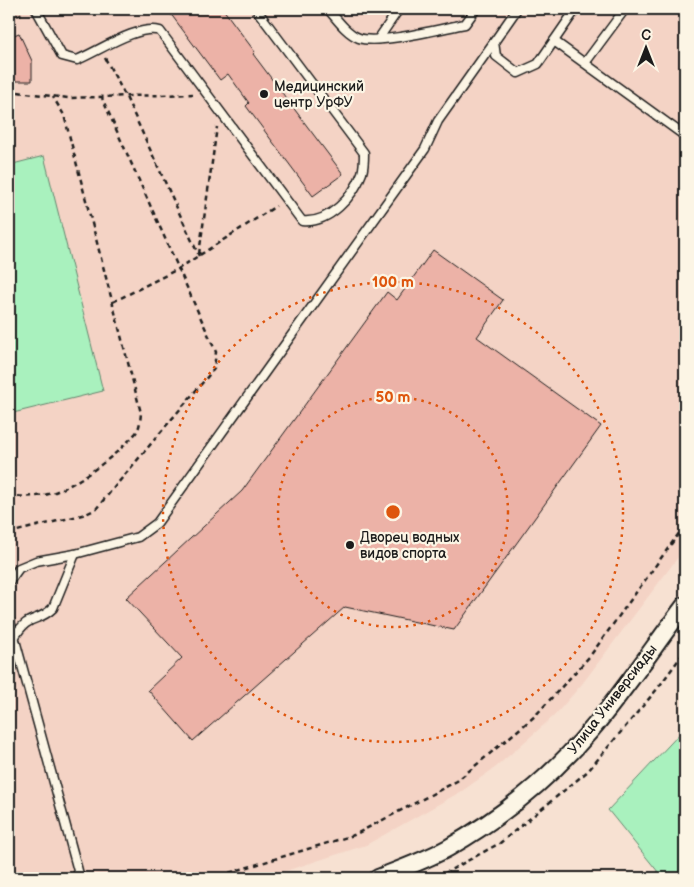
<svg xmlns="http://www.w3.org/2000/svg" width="694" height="887" viewBox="0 0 694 887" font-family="'Balsamiq Sans',sans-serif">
  <rect width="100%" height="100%" fill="#f7e1d2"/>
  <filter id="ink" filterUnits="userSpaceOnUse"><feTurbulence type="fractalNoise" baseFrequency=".02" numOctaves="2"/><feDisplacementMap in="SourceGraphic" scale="10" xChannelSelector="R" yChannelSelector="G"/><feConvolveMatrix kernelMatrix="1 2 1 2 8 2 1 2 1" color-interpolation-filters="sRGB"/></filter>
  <g filter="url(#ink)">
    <path fill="#f4d3c5" d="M9,9h676v539l-103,136 -27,31 -59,52 -34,24 -96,54 -102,33h-255z"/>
    <g fill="#a9f1be" stroke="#62866d">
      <path d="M44,156l59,235 -94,23v-249z"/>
      <path d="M685,728v150h-22l-55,-68z"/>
    </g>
    <g fill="#ecb2a7" stroke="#1c1c1c">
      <path d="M176,9h47l32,43 -2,2 90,120 -30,22 -67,-90 3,-3 -21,-29 -8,6 -50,-67z"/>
      <path d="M19,33l13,28v20h-23v-44z"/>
      <path d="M433,250l70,50 -26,37 124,89 -147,204 -109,-23 -152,134 -45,-51 34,-32 -56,-60 116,-107 145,-199 10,8z"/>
    </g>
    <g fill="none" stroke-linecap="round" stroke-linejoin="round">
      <g stroke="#1c1c1c" stroke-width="11">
        <g id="lane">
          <path d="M36,9l26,47 15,4c22,-9 61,-36 83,-29l142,190c27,3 52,-25 60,-48 2,-6 2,-14 2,-20l-108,-144"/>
          <path d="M328,9c8,9 18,24 31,29 19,7 84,-10 106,-14l11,-15"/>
          <path d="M517,9l-23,33 2,14 22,17 20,-9 38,-55"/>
          <path d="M379,38l20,-29"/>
          <path d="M554,41l131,95"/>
          <path d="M585,63l40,-54"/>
          <path d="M9,582l10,-14 17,-7 39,-7 63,-17 19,-14 268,-374 13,-28 56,-79"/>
          <path d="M9,618l71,260"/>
          <path d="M14,638c15,-26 23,-14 39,-30l22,-54"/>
        </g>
      </g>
      <g stroke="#1c1c1c" stroke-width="20">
        <path id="street" d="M378,878c23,-9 48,-18 70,-30 54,-31 103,-71 143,-118 34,-40 63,-84 94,-125"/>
      </g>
      <g stroke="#1c1c1c" stroke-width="2.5" stroke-dasharray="5 4" stroke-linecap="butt">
        <path d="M9,20l16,-8"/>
        <path d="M105,58l21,39 73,159"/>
        <path d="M9,91l59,7 125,-4"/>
        <path d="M199,254l18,-127"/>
        <path d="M113,302l65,-33 98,-63"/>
        <path d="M9,495c10,2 24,2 35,0 26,-4 73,-40 90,-60 6,-6 6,-13 7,-22l-77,-298 -11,-18"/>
        <path d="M9,533l77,-19 10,-5 118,-140 2,-17 -114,-254"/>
        <path d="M212,878l142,-43 103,-54 78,-65 55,-60 95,-131"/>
        <path d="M436,878l64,-35 88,-72 70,-83 27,-37"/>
      </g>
      <use href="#lane" stroke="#fcf5e5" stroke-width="8"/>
      <use href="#street" stroke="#fcf5e5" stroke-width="16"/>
    </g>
  </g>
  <g fill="none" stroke="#de560d" stroke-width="2.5" stroke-dasharray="2.5 5">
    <circle cx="393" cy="512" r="115"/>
    <circle cx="393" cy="512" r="230"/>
  </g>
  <g fill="#1c1c1c" stroke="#fcf5e5" stroke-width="2">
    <circle cx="264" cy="94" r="5"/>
    <circle cx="350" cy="545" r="5"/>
  </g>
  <g text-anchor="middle" stroke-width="4.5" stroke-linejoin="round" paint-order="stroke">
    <g font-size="14" fill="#1c1c1c" stroke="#fcf5e5" text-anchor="start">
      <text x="274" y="91">Медицинский<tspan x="274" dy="16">центр УрФУ</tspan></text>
      <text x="360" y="542">Дворец водных<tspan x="360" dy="16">видов спорта</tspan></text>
    </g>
    <g font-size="14" fill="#1c1c1c" stroke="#fcf5e5">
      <text transform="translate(612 699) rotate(-52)" y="5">Улица Универсиады</text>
    </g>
  </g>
  <circle cx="393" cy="512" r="8" fill="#de560d" stroke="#fcf5e5" stroke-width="2.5"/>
  <g font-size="15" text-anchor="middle" font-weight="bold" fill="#de560d" stroke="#fcf5e5" stroke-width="4.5" stroke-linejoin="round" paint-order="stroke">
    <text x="393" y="287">100 m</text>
    <text x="393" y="402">50 m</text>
  </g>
  <rect width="694" height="887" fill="none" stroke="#fcf5e5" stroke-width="30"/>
  <rect x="15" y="15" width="664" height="857" fill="none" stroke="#1c1c1c" stroke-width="2" filter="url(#ink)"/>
  <g transform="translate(646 48)" stroke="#fcf5e5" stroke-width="4" paint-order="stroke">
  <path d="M0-4L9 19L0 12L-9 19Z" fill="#1c1c1c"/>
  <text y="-8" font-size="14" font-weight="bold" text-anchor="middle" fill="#1c1c1c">С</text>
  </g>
</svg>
